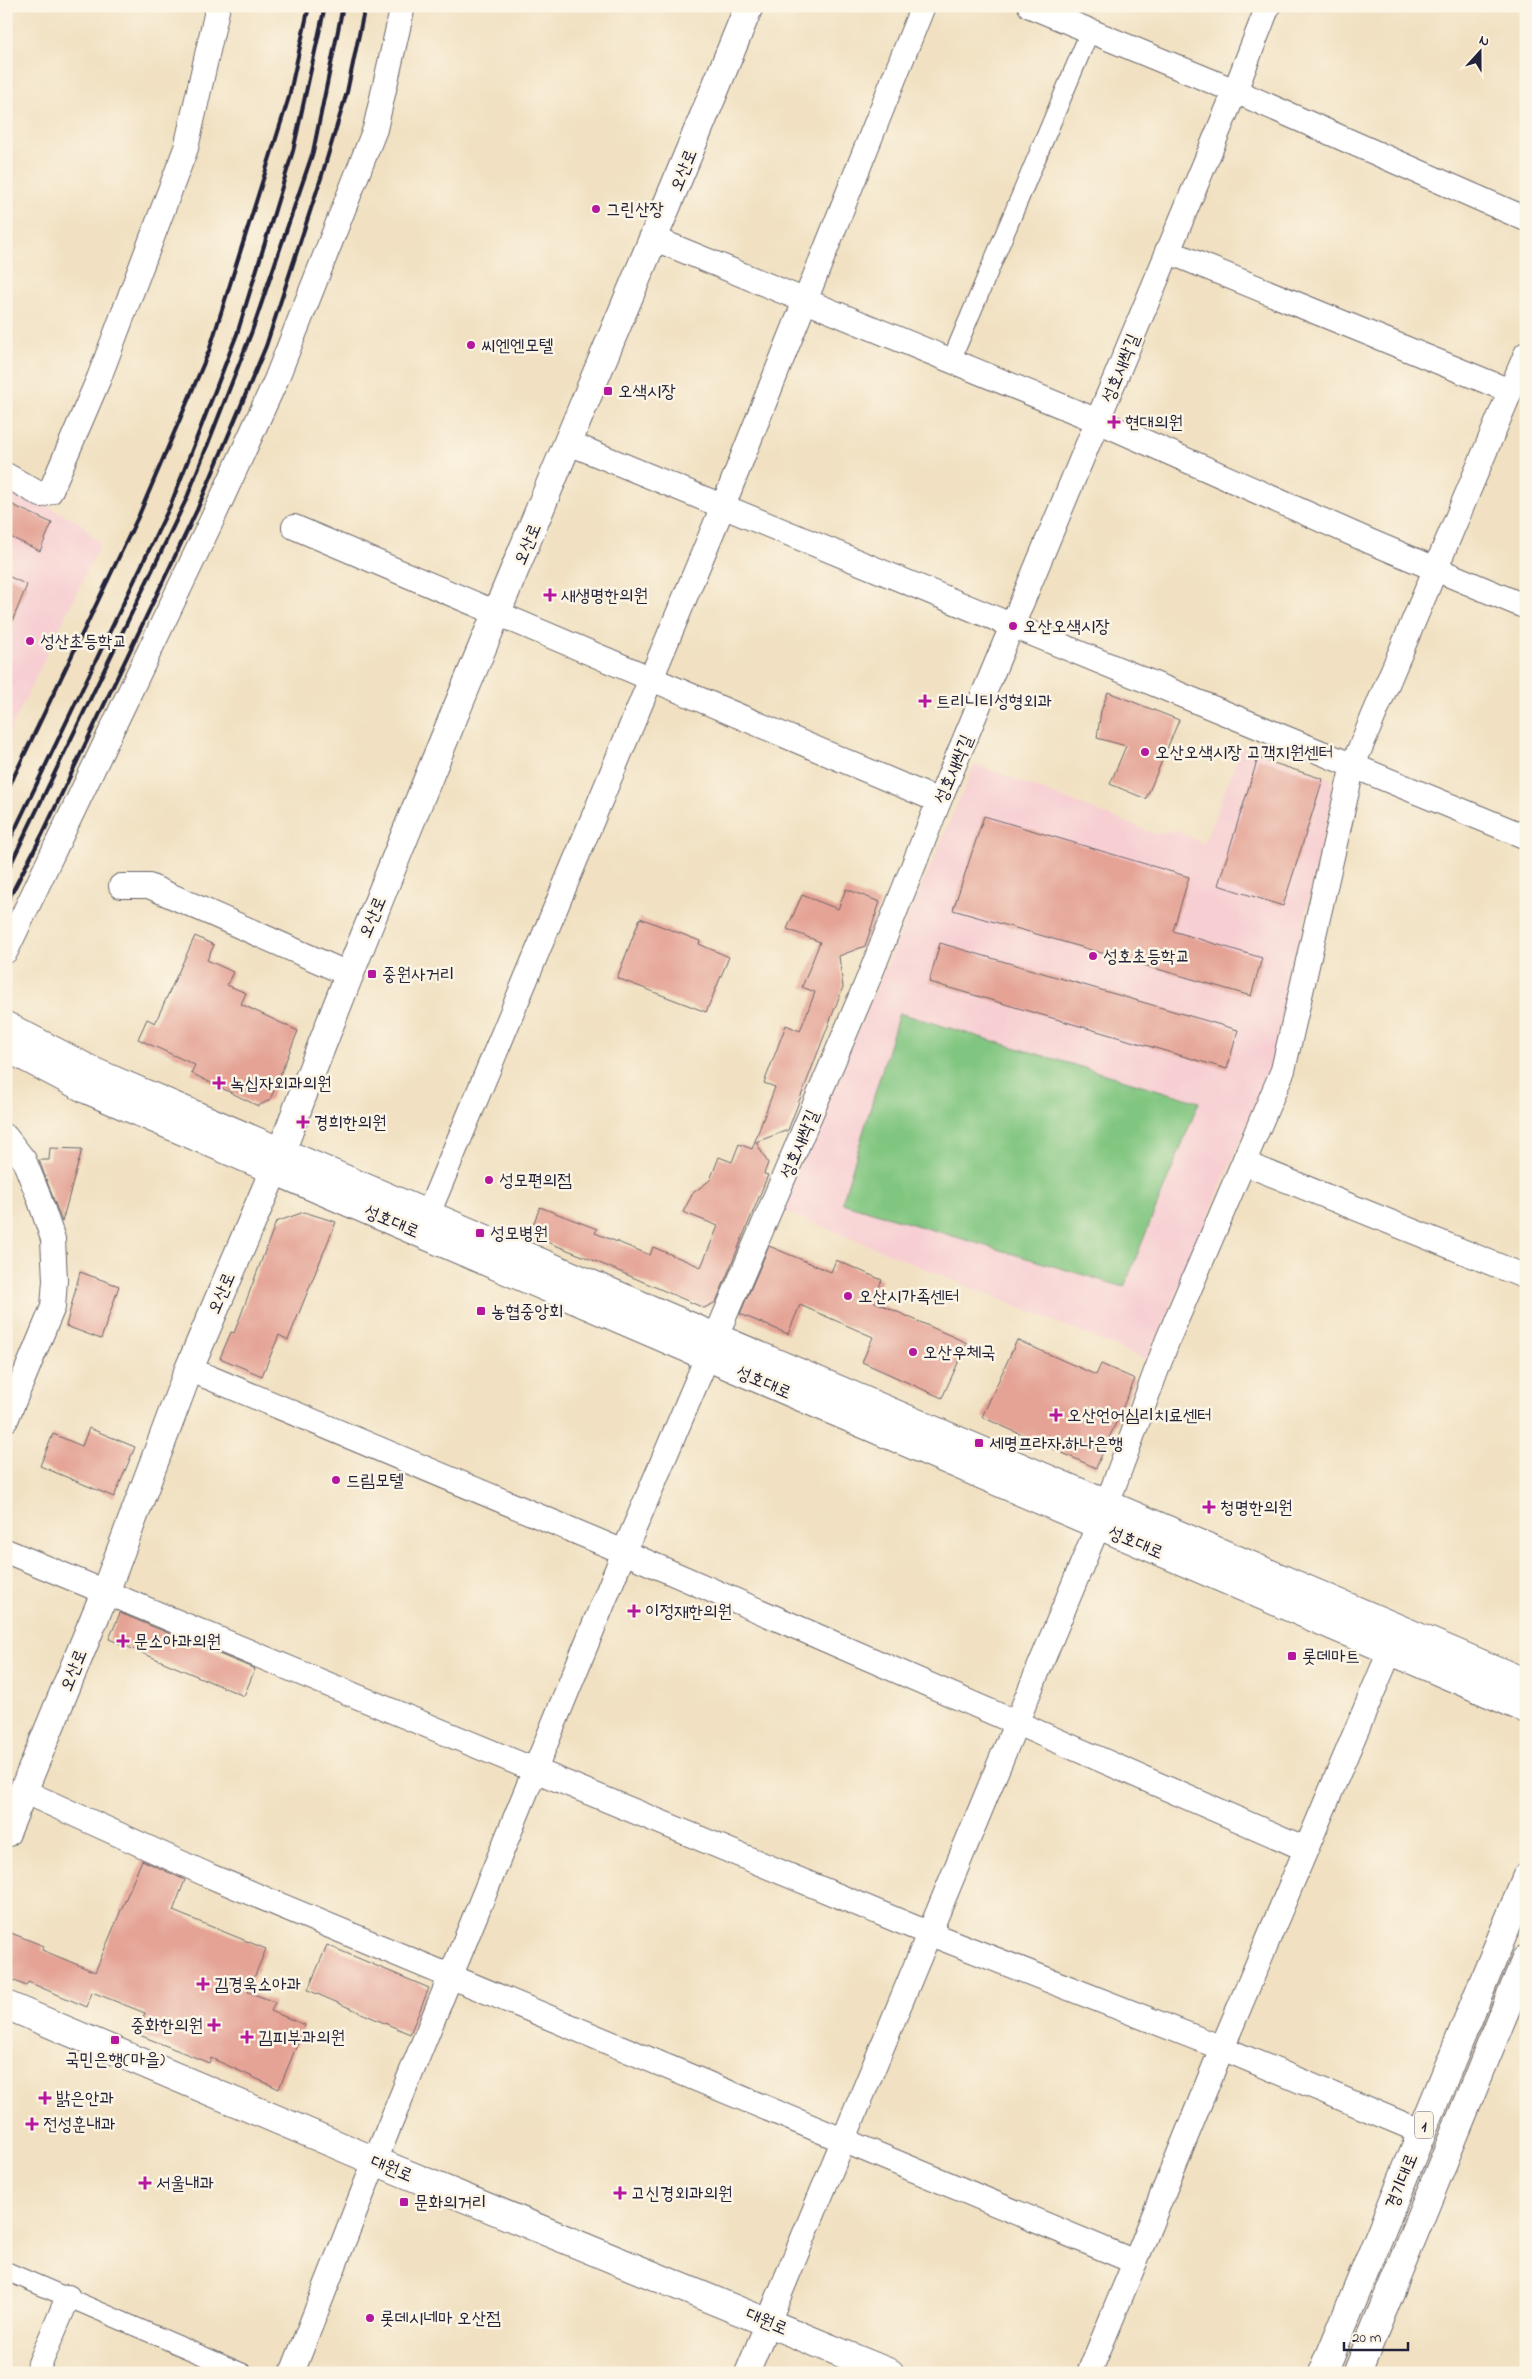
<svg xmlns="http://www.w3.org/2000/svg" width="1532" height="2379" viewBox="0 0 1532 2379" font-family="'Indie Flower','Poor Story',sans-serif">
  <rect width="100%" height="100%" fill="#fcf5e5"/>
  <filter id="ink" filterUnits="userSpaceOnUse"><feTurbulence type="fractalNoise" baseFrequency=".02" numOctaves="2"/><feDisplacementMap in="SourceGraphic" scale="10" xChannelSelector="R" yChannelSelector="G"/><feConvolveMatrix kernelMatrix="1 2 1 2 8 2 1 2 1" color-interpolation-filters="sRGB"/></filter>
  <filter id="wash" filterUnits="userSpaceOnUse"><feTurbulence type="fractalNoise" baseFrequency=".0096" numOctaves="4" result="noise"/><feDisplacementMap in="SourceGraphic" scale="20" xChannelSelector="R" yChannelSelector="G"/><feGaussianBlur stdDeviation="1.12" result="paint"/><feColorMatrix in="noise" values="0 0 0 0 0 0 0 0 0 0 0 0 0 0 0 0 0 1.4 0 .05"/><feComposite in="paint" operator="in"/></filter>
  <g filter="url(#wash)">
    <rect width="100%" height="100%" fill="#f1e1c2"/>
    <g fill="#f7cfd3">
      <path d="M6,485l73,37 21,22 -94,195z"/>
      <path d="M1242,747l89,32 2,13 -63,277 -122,291 -368,-151 195,-445 181,70 20,-4 28,14z"/>
    </g>
    <path fill="#81c680" stroke="#52745e" d="M899,1013l300,89 -75,185 -282,-84z"/>
    <g id="blocks">
      <g fill="#e4a395">
        <path d="M6,502l46,21 -12,28 -34,-16z"/>
        <path d="M6,575l21,10 -20,49 -1,-1z"/>
        <path d="M1108,692l71,28 -33,79 -36,-15 16,-38 -29,-8 4,-27z"/>
        <path d="M1258,758l65,21 -40,127 -65,-21z"/>
        <path d="M984,816l205,61 -16,54 89,27 -11,38 -298,-86z"/>
        <path d="M846,889l34,13 -15,44 -26,10 4,31 -55,143 -32,12 12,21 -4,11 4,1 -52,127 -12,6 -116,-50 -59,-23 11,-28 57,22 -2,4 55,22 3,-8 48,20 17,-41 -35,-14 10,-19 17,-13 9,-23 13,5 7,-18 13,5 23,-62 -11,-4 22,-58 14,6 15,-39 -13,-5 18,-45 -33,-13 15,-34 36,14z"/>
        <path d="M640,918l60,23 -1,3 30,13 -23,55 -89,-34z"/>
        <path d="M195,936l19,9 -7,15 26,12 -6,13 19,8 -5,11 57,27 -28,69 -12,6 -67,-33 4,-8 -57,-26 9,-20 8,4z"/>
        <path d="M940,943l298,87 -11,39 -298,-87z"/>
        <path d="M50,1148l32,1 -20,73 -23,-62h10z"/>
        <path d="M304,1212l32,10 -48,118 -9,-5 -17,41 -42,-18 11,-26 3,1 42,-111z"/>
        <path d="M769,1246l62,26 5,-12 46,20 -9,21 94,42 -25,55 -80,-36 11,-25 -73,-32 -12,29 -48,-20z"/>
        <path d="M80,1272l39,14 -18,53 -35,-13z"/>
        <path d="M1017,1340l79,35 5,-11 34,15 -39,89 -114,-51z"/>
        <path d="M89,1428l46,19 -21,50 -74,-31 13,-32 29,12z"/>
        <path d="M120,1613l135,56 -11,27 -135,-57z"/>
        <path d="M142,1860l43,20 -12,31 93,38 -18,43 27,10 -4,9 34,14 -26,64 -68,-31 -2,5 -72,-29 8,-21 -53,-21 -5,15 -59,-25 -2,4 -20,-9v-46l38,15 -2,4 53,22z"/>
        <path d="M327,1945l102,43 -19,46 -102,-44z"/>
      </g>
    </g>
  </g>
  <g filter="url(#ink)">
    <use href="#blocks" fill-opacity="0" stroke="#6a656a" stroke-width="1"/>
    <g fill="none" stroke-linecap="round" stroke-linejoin="round">
      <g stroke="#6a656a" stroke-width="20">
        <g id="pedestrian">
          <path d="M951,361l139,-330"/>
          <path d="M6,2271l237,102"/>
        </g>
      </g>
      <g stroke="#6a656a" stroke-width="26">
        <g id="minor">
          <path d="M1030,6l205,85 291,128"/>
          <path d="M655,239l443,182 271,120 157,66"/>
          <path d="M1167,251l343,140"/>
          <path d="M569,443l957,394"/>
          <path d="M6,475l35,20 9,-3 49,-114 87,-230 32,-142"/>
          <path d="M294,527l645,274"/>
          <path d="M121,886h28l199,88"/>
          <path d="M6,951l205,-429 65,-142 99,-251 28,-123"/>
          <path d="M6,1137l18,23 14,35 15,44 2,41 -2,27 -47,113"/>
          <path d="M1244,1163l282,114"/>
          <path d="M428,1214l295,-708 200,-500"/>
          <path d="M189,1369l435,183 682,297"/>
          <path d="M6,1551l922,382 294,115 200,84"/>
          <path d="M23,1791l187,85 925,386 -46,111"/>
          <path d="M1135,2262l87,-214 168,-397"/>
          <path d="M36,2373l32,-76"/>
          <path d="M292,2373l83,-212 249,-609 246,-577 69,-174 296,-710 33,-85"/>
          <path d="M747,2373l360,-869 61,-165 115,-269 70,-305 173,-411"/>
        </g>
      </g>
      <g stroke="#6a656a" stroke-width="30">
        <g id="tertiary">
          <path d="M281,1152c145,-386 313,-764 468,-1146"/>
          <path d="M6,1833l100,-243 83,-221 85,-199"/>
          <path d="M6,2005l369,156 515,212"/>
        </g>
      </g>
      <g stroke="#6a656a" stroke-width="30">
        <g id="secondary">
          <path d="M6,1026l88,46 1432,611"/>
          <path d="M6,1047l82,43 1438,619"/>
        </g>
      </g>
      <g stroke="#6a656a" stroke-width="30">
        <g id="primary">
          <path d="M1323,2373l203,-495"/>
          <path d="M1357,2373l169,-414"/>
        </g>
      </g>
      <use href="#pedestrian" stroke="#fff" stroke-width="18"/>
      <use href="#minor" stroke="#fff" stroke-width="24"/>
      <use href="#tertiary" stroke="#fff" stroke-width="28"/>
      <use href="#secondary" stroke="#fff" stroke-width="28"/>
      <use href="#primary" stroke="#fff" stroke-width="28"/>
      <g stroke="#22223b" stroke-width="4">
        <path d="M6,793l133,-278 70,-164 80,-254 20,-91"/>
        <path d="M6,848l165,-344 66,-170 56,-183 32,-145"/>
        <path d="M6,874l180,-374 66,-169 61,-179 30,-146"/>
        <path d="M6,904l36,-69 155,-325 69,-164 56,-171 25,-83 18,-86"/>
      </g>
    </g>
  </g>
  <g fill="#b5179e" stroke="#fcf5e5" stroke-width="2">
    <circle cx="596" cy="209" r="5"/>
    <circle cx="471" cy="345" r="5"/>
    <rect x="603" y="386" width="10" height="10" rx="2.5"/>
    <path d="M1111.5 414.5h5v5h5v5h-5v5h-5v-5h-5v-5h5z"/>
    <path d="M547.5 587.5h5v5h5v5h-5v5h-5v-5h-5v-5h5z"/>
    <circle cx="1013" cy="626" r="5"/>
    <circle cx="30" cy="641" r="5"/>
    <path d="M922.5 693.5h5v5h5v5h-5v5h-5v-5h-5v-5h5z"/>
    <circle cx="1145" cy="752" r="5"/>
    <circle cx="1093" cy="956" r="5"/>
    <rect x="367" y="969" width="10" height="10" rx="2.5"/>
    <path d="M216.5 1075.5h5v5h5v5h-5v5h-5v-5h-5v-5h5z"/>
    <path d="M300.5 1114.5h5v5h5v5h-5v5h-5v-5h-5v-5h5z"/>
    <circle cx="489" cy="1180" r="5"/>
    <rect x="475" y="1228" width="10" height="10" rx="2.5"/>
    <circle cx="848" cy="1296" r="5"/>
    <rect x="476" y="1306" width="10" height="10" rx="2.5"/>
    <circle cx="913" cy="1352" r="5"/>
    <path d="M1053.5 1407.5h5v5h5v5h-5v5h-5v-5h-5v-5h5z"/>
    <rect x="974" y="1438" width="10" height="10" rx="2.5"/>
    <circle cx="336" cy="1480" r="5"/>
    <path d="M1206.5 1499.5h5v5h5v5h-5v5h-5v-5h-5v-5h5z"/>
    <path d="M631.5 1603.5h5v5h5v5h-5v5h-5v-5h-5v-5h5z"/>
    <path d="M120.5 1633.5h5v5h5v5h-5v5h-5v-5h-5v-5h5z"/>
    <rect x="1287" y="1651" width="10" height="10" rx="2.5"/>
    <path d="M200.5 1976.5h5v5h5v5h-5v5h-5v-5h-5v-5h5z"/>
    <path d="M211.5 2017.5h5v5h5v5h-5v5h-5v-5h-5v-5h5z"/>
    <path d="M244.5 2029.5h5v5h5v5h-5v5h-5v-5h-5v-5h5z"/>
    <rect x="110" y="2035" width="10" height="10" rx="2.5"/>
    <path d="M42.5 2090.5h5v5h5v5h-5v5h-5v-5h-5v-5h5z"/>
    <path d="M29.5 2116.5h5v5h5v5h-5v5h-5v-5h-5v-5h5z"/>
    <path d="M142.5 2175.5h5v5h5v5h-5v5h-5v-5h-5v-5h5z"/>
    <path d="M617.5 2185.5h5v5h5v5h-5v5h-5v-5h-5v-5h5z"/>
    <rect x="399" y="2197" width="10" height="10" rx="2.5"/>
    <circle cx="370" cy="2318" r="5"/>
  </g>
  <g text-anchor="middle" stroke-width="5" stroke-linejoin="round" paint-order="stroke">
    <rect fill="#fcf5e5" stroke="#63616e" stroke-width="1" x="1415" y="2111.5" width="18" height="27" rx="4"/>
    <g font-size="16" font-weight="bold" fill="#22223b">
      <text x="1424" y="2131">1</text>
    </g>
    <g font-size="18" fill="#22223b" stroke="#fcf5e5">
      <text transform="translate(683 170) rotate(-68)" y="6">오산로</text>
      <text transform="translate(1120 368) rotate(-68)" y="6">성호새싹길</text>
      <text transform="translate(527 544) rotate(-67)" y="6">오산로</text>
      <text transform="translate(953 769) rotate(-67)" y="6">성호새싹길</text>
      <text transform="translate(372 917) rotate(-67)" y="6">오산로</text>
      <text transform="translate(799 1144) rotate(-67)" y="6">성호새싹길</text>
      <text transform="translate(392 1221) rotate(23)" y="6">성호대로</text>
      <text transform="translate(221 1293) rotate(-67)" y="6">오산로</text>
      <text transform="translate(764 1382) rotate(23)" y="6">성호대로</text>
      <text transform="translate(1136 1542) rotate(23)" y="6">성호대로</text>
      <text transform="translate(73 1670) rotate(-68)" y="6">오산로</text>
      <text transform="translate(392 2168) rotate(22)" y="6">대원로</text>
      <text transform="translate(1401 2181) rotate(-68)" y="6">경기대로</text>
      <text transform="translate(767 2321) rotate(23)" y="6">대원로</text>
    </g>
    <g font-size="18" fill="#22223b" stroke="#fcf5e5" text-anchor="start">
      <text x="606" y="215">그린산장</text>
      <text x="481" y="351">씨엔엔모텔</text>
      <text x="618" y="397">오색시장</text>
      <text x="1125" y="428">현대의원</text>
      <text x="561" y="601">새생명한의원</text>
      <text x="1023" y="632">오산오색시장</text>
      <text x="40" y="647">성산초등학교</text>
      <text x="936" y="707">트리니티성형외과</text>
      <text x="1155" y="758">오산오색시장 고객지원센터</text>
      <text x="1103" y="962">성호초등학교</text>
      <text x="382" y="980">중원사거리</text>
      <text x="230" y="1089">녹십자외과의원</text>
      <text x="314" y="1128">경희한의원</text>
      <text x="499" y="1186">성모편의점</text>
      <text x="490" y="1239">성모병원</text>
      <text x="858" y="1302">오산시가족센터</text>
      <text x="491" y="1317">농협중앙회</text>
      <text x="923" y="1358">오산우체국</text>
      <text x="1067" y="1421">오산언어심리치료센터</text>
      <text x="989" y="1449">세명프라자.하나은행</text>
      <text x="346" y="1486">드림모텔</text>
      <text x="1220" y="1513">청명한의원</text>
      <text x="645" y="1617">이정재한의원</text>
      <text x="134" y="1647">문소아과의원</text>
      <text x="1302" y="1662">롯데마트</text>
      <text x="214" y="1990">김경욱소아과</text>
      <text x="203" y="2031" text-anchor="end">중화한의원</text>
      <text x="258" y="2043">김피부과의원</text>
      <text x="115" y="2065" text-anchor="middle">국민은행(마을)</text>
      <text x="56" y="2104">밝은안과</text>
      <text x="43" y="2130">전성훈내과</text>
      <text x="156" y="2189">서울내과</text>
      <text x="631" y="2199">고신경외과의원</text>
      <text x="414" y="2208">문화의거리</text>
      <text x="380" y="2324">롯데시네마 오산점</text>
    </g>
  </g>
  <rect width="1532" height="2379" fill="none" stroke="#fcf5e5" stroke-width="25"/>
  <g transform="translate(1480 52) rotate(21)" stroke="#fcf5e5" stroke-width="4" paint-order="stroke">
  <path d="M0-4L9 19L0 12L-9 19Z" fill="#22223b"/>
  <text y="-8" font-size="14" font-weight="bold" text-anchor="middle" fill="#22223b">N</text>
  </g>
  <path d="M1344 2342v8h64v-8" fill="none" stroke="#22223b" stroke-width="2.5"/>
  <text x="1352" y="2342" font-size="15" fill="#22223b" stroke="#fcf5e5" stroke-width="4" paint-order="stroke">20 m</text>
</svg>
